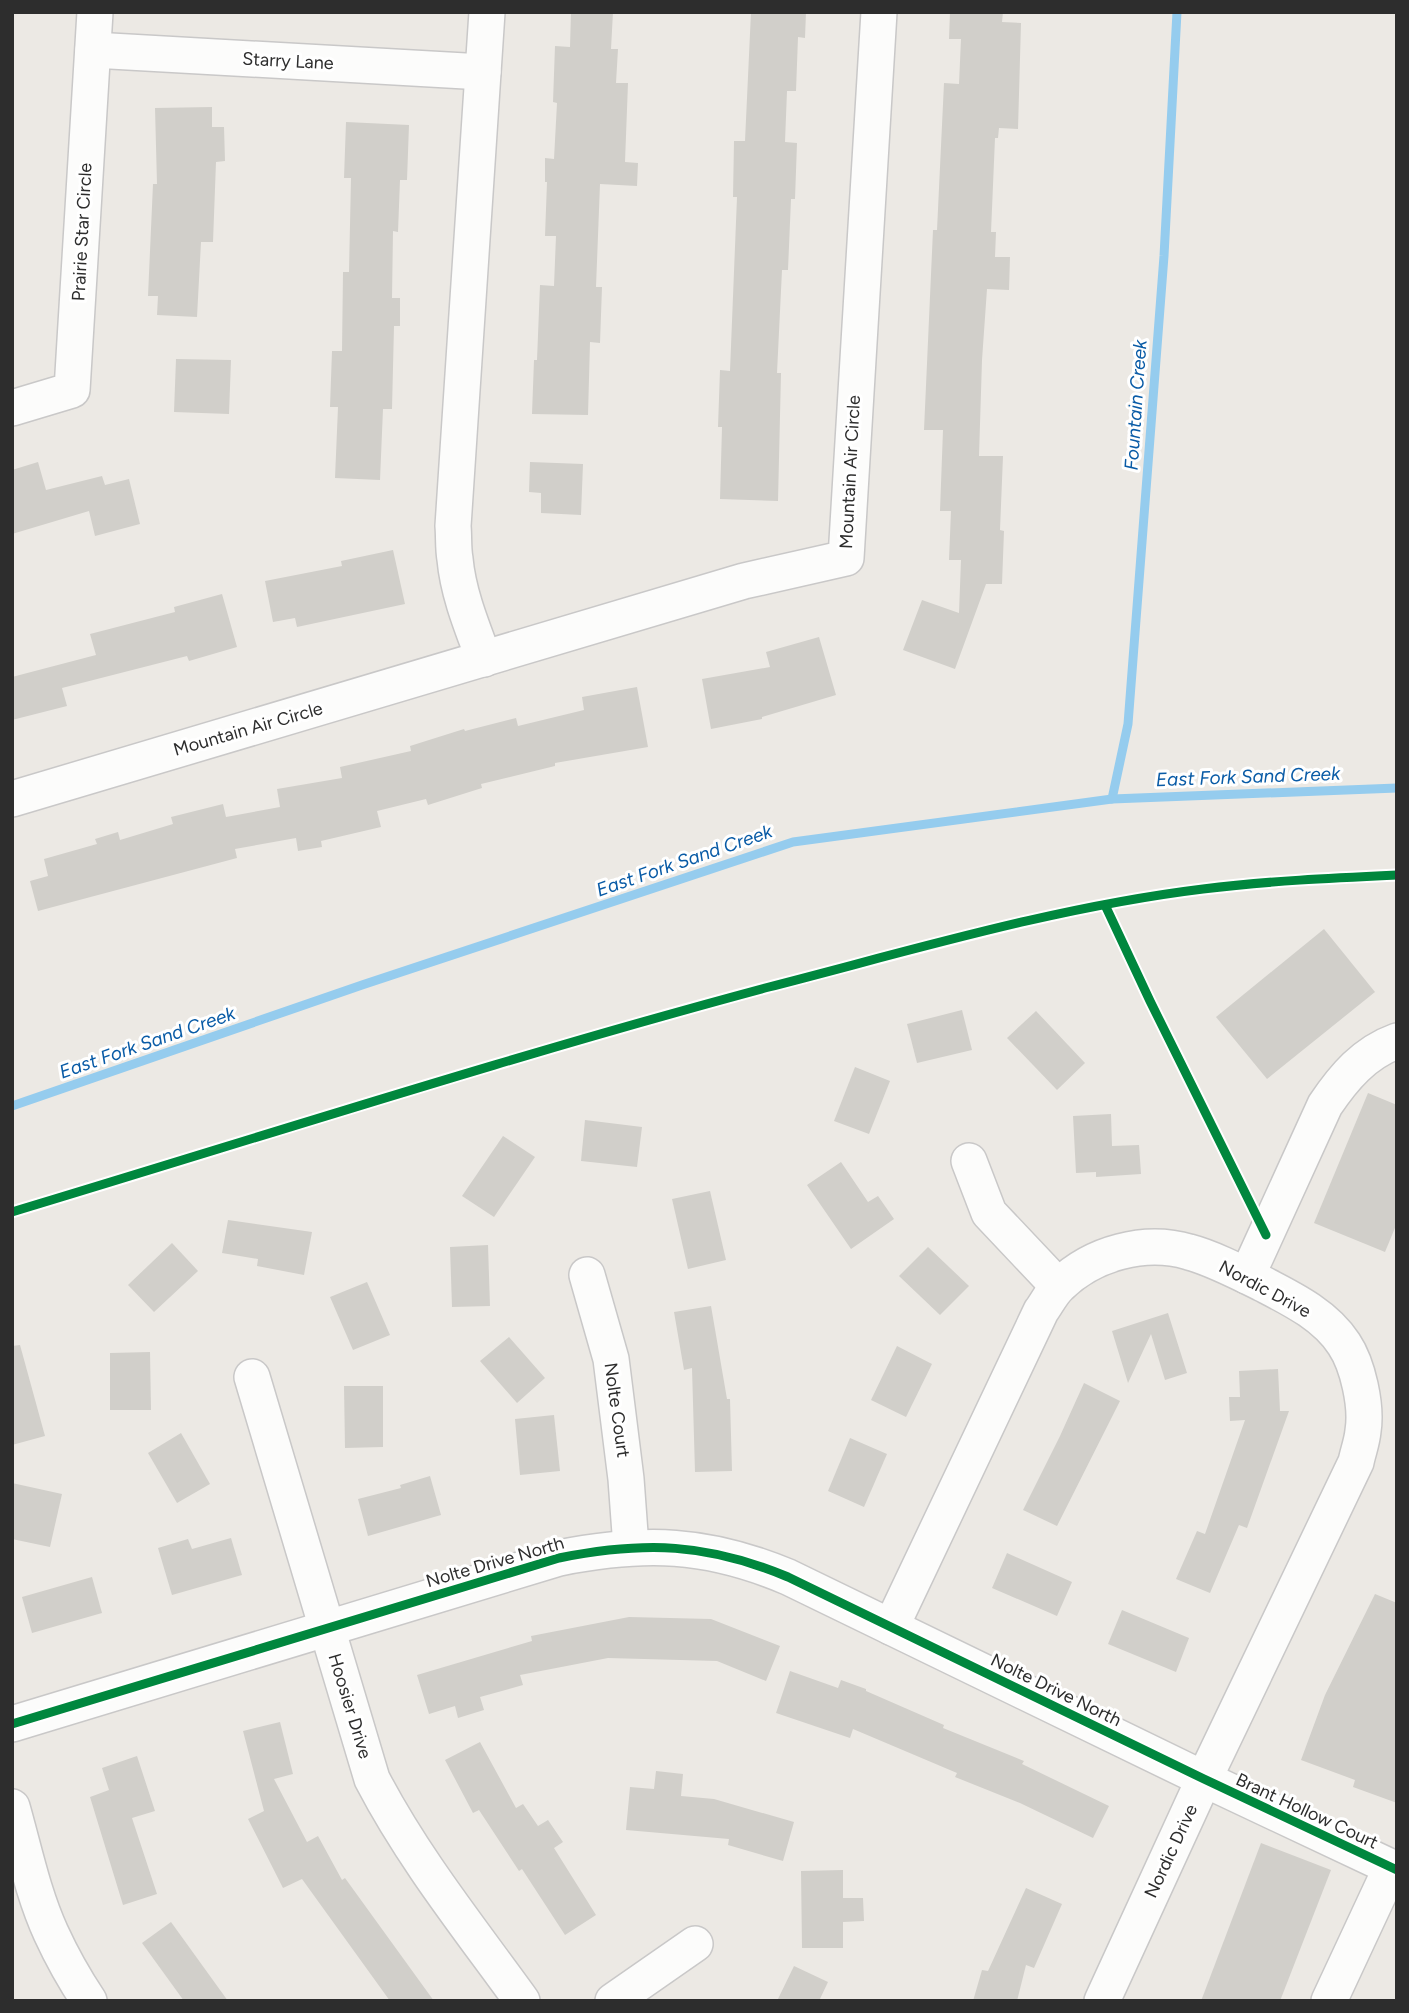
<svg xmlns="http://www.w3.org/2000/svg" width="1409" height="2013" viewBox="0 0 1409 2013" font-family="Figtree,sans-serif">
  <rect width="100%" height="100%" fill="#ece9e4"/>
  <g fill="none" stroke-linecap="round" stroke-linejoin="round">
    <g stroke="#95ccee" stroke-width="9">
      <path d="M1112,799l16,-75 36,-468 13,-244"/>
      <path d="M12,1106l350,-121 431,-143 319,-43 285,-11"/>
    </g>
  </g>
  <g fill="#d1cfca">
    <path d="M571,12h42l-2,37h7l-2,34h12l-3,79 13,1 -1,23 -37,-2 -4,103h6l-2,56 -10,-1 -2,73 -56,-1 2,-54h3l3,-75 14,1 2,-50h-11l2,-54h-2v-24l9,1 3,-56 -4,-1 2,-56 15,1z"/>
    <path d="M751,12h55l-1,26 -7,-1 -2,54h-9l-2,51 12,1 -2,56h-4l-3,71h-6l-5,103h4l-3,128 -58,-2 2,-72h-4l2,-57 10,1 7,-174h-4l1,-56h11z"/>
    <path d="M950,12h53l-1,10 19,1 -3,106 -19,-1 -1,10h-3l-4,94h5l-1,25h15l-1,33 -22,-1 -5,71 -3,96h24l-3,74 4,1 -2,53h-16l-31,85 -52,-19 19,-50 37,13 2,-53h-12l2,-49h-11l3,-81h-19l9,-200h4l7,-147 15,1 2,-45h-12z"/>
    <path d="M212,107v20h12l1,34 -9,1 -3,80h-12l-4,75 -40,-2 1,-19h-10l5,-112h4l-2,-76z"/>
    <path d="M346,122l63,3 -2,55h-7l-2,52 -5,-1 -1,67h8v28h-6l-2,83h-9l-3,71 -45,-2 3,-71h-8l2,-56h10l1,-79h6l2,-94h-7z"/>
    <path d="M176,359l55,1 -2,54 -55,-2z"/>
    <path d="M38,462l8,28 56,-14 3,9 24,-6 11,45 -45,12 -6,-25 -77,23v-64z"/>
    <path d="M530,462l53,2 -2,51 -40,-2v-20l-12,-1z"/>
    <path d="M393,550l12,54 -108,23 -2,-9 -22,4 -8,-41 77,-15 -1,-5z"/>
    <path d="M222,594l15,53 -48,14 -2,-5 -125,32 5,18 -55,14v-43l84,-22 -6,-21 85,-22 -1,-5z"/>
    <path d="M819,637l17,58 -74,22v2l-51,10 -9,-50 68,-12 -4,-15z"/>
    <path d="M637,687l11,60 -93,16v3l-74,18 1,4 -54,17 -2,-6 -49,12 4,16 -60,14 1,6 -24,4 -2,-13 -61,11 2,9 -199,53 -8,-30 18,-5 -4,-17 53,-15 -2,-5 23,-7 2,8 53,-16 -2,-7 52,-13 3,13 54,-10 -3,-18 65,-11 -2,-11 71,-16 -1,-5 54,-17 1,2 51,-13 2,8 66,-16 -2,-13z"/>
    <path d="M1324,929l51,63 -108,87 -51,-62z"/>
    <path d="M962,1010l10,40 -55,13 -10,-39z"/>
    <path d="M1036,1011l49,52 -28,27 -50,-52z"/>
    <path d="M855,1067l35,14 -21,53 -35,-13z"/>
    <path d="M1368,1093l29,12v118l-12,29 -71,-29z"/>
    <path d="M1111,1114l1,32 27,-1 2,29 -45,3v-5l-20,1 -3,-57z"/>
    <path d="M585,1120l57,7 -5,40 -56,-6z"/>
    <path d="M503,1136l32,21 -41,60 -32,-21z"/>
    <path d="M841,1162l27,40 10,-6 16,23 -43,30 -44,-64z"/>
    <path d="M710,1191l16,69 -38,9 -16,-70z"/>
    <path d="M228,1220l84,12 -8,43 -47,-9 1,-7 -36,-6z"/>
    <path d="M172,1243l26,28 -44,41 -26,-27z"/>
    <path d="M488,1245l2,61 -38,1 -2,-60z"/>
    <path d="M928,1247l41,39 -29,29 -41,-39z"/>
    <path d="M367,1282l23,53 -37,15 -23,-53z"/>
    <path d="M711,1306l16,93h3l2,72 -37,1 -3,-104 -8,2 -10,-58z"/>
    <path d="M1168,1313l19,60 -22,7 -14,-46 -23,49 -16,-52z"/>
    <path d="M509,1337l36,41 -28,25 -37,-42z"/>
    <path d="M20,1345l25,91 -33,9v-99z"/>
    <path d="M897,1346l35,18 -26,53 -35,-17z"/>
    <path d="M150,1352l1,58h-41v-57z"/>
    <path d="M1278,1369l2,42h9l-42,117 -8,-3 -29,68 -34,-14 21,-48 8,3 40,-114 -15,1 -1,-24h11l-1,-26z"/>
    <path d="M1084,1383l36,18 -63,125 -34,-16 37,-74z"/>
    <path d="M344,1386h39v61l-38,1z"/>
    <path d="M554,1415l6,56 -40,4 -5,-56z"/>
    <path d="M181,1433l29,51 -33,19 -29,-50z"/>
    <path d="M850,1438l37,16 -23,53 -36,-16z"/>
    <path d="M430,1476l11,39 -73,21 -10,-37 43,-11 -1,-3z"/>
    <path d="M12,1483l50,11 -12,53 -38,-8z"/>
    <path d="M231,1538l11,37 -70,20 -14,-47 30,-9 4,10z"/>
    <path d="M1007,1553l65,29 -15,34 -65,-28z"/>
    <path d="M92,1577l10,36 -70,20 -10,-36z"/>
    <path d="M1375,1594l22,9v200l-44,-16 2,-7 -54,-20 24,-65z"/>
    <path d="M1122,1610l67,28 -13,34 -68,-28z"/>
    <path d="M629,1617l82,2 69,27 -14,35 -49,-20 -109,-3 -88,17 3,10 -43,12 4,13 -26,8 -3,-12 -26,8 -12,-39 115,-34 -1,-5z"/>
    <path d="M790,1671l48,17 3,-8 25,9v2l78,34 -1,3 81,33 -2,3 87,42 -16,32 -73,-35 -65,-26 2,-4 -104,-44 -3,9 -74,-25z"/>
    <path d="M280,1722l13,52 -19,5 33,63 11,-6 24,44 3,-2 89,123h-44l-88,-122 -19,9 -35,-69 16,-8 -21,-80z"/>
    <path d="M480,1742l36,66 7,-4 15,22 10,-6 15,22 -9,6 42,67 -31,20 -43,-66 -3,2 -40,-61 -6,3 -28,-53z"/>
    <path d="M137,1756l18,55 -23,7 25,76 -34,11 -33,-108 19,-7 -7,-22z"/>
    <path d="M656,1771l27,3 -2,22 33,3 80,23 -11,39 -55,-16 1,-6 -103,-9 4,-43 24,2z"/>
    <path d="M1261,1843l70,27 -51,131h-79z"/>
    <path d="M843,1870v28h20l1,23 -21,1v26h-41l-1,-77z"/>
    <path d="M1026,1888l36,16 -28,64 -8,-3 -9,36h-44l9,-31 6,1z"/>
    <path d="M171,1922l57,79h-44l-42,-58z"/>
    <path d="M794,1966l34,16 -9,19h-42z"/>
  </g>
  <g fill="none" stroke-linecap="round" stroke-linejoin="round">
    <g stroke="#c9c8c8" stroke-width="38">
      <g id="minor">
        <path d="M93,50l390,22"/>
        <path d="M12,408l60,-18 23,-378"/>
        <path d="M484,659c-12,-32 -26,-66 -29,-100 -2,-11 -1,-22 -2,-33l34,-514"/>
        <path d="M12,799l732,-218 102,-23 33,-546"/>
        <path d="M969,1161l20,52 69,73"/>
        <path d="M587,1275l24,84 15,120 5,68"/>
        <path d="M1247,1276l78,-171c19,-28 39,-52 72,-64"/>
        <path d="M252,1377l120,402c41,79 98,150 150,222"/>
        <path d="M891,1627l150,-316c6,-8 11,-19 19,-26 33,-32 85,-46 129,-33 23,6 52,21 74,32 29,15 62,31 81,60 14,21 23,62 19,87 -1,11 -5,21 -7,31l-152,317 -102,222"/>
        <path d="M12,1724l547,-166c86,-17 148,-15 229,19l416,202 193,91"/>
        <path d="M12,1807c12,42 21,87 39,126 11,24 24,47 38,68"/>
        <path d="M613,2001l82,-57"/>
        <path d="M1329,2001l62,-133"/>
      </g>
    </g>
    <use href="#minor" stroke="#fcfcfb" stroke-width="35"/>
    <g stroke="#fff" stroke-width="13">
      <g id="cycleway">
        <path d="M1105,905l45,96 116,234"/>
        <path d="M12,1212c252,-76 503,-157 757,-225 144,-37 287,-80 434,-98 64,-8 129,-11 194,-14"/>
        <path d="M12,1724l547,-166c86,-17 148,-15 229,19l416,202 193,91"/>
      </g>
    </g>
    <use href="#cycleway" stroke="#00873e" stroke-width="9"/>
  </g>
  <g text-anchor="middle" stroke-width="6" stroke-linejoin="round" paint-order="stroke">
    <g font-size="18" fill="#2d2d2d" stroke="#fff">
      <text transform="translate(288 61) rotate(3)" y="6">Starry Lane</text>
      <text transform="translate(82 232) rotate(-87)" y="6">Prairie Star Circle</text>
      <text transform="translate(850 472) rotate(-87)" y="6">Mountain Air Circle</text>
      <text transform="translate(248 729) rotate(-16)" y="6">Mountain Air Circle</text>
      <text transform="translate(1265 1289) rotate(28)" y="6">Nordic Drive</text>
      <text transform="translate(617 1410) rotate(82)" y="6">Nolte Court</text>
      <text transform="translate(495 1562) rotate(-16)" y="6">Nolte Drive North</text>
      <text transform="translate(1056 1690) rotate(26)" y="6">Nolte Drive North</text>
      <text transform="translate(350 1706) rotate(73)" y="6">Hoosier Drive</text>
      <text transform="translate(1307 1811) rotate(25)" y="6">Brant Hollow Court</text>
      <text transform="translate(1171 1851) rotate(-65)" y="6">Nordic Drive</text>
    </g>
    <g font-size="19" font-style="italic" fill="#095ba6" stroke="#fff">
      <text transform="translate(1135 405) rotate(-86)" y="7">Fountain Creek</text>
      <text transform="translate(1248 776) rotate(-2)" y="7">East Fork Sand Creek</text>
      <text transform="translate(684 860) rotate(-19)" y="7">East Fork Sand Creek</text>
      <text transform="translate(147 1042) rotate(-19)" y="7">East Fork Sand Creek</text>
    </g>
  </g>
  <rect width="1409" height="2013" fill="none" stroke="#2d2d2d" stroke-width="28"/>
</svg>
